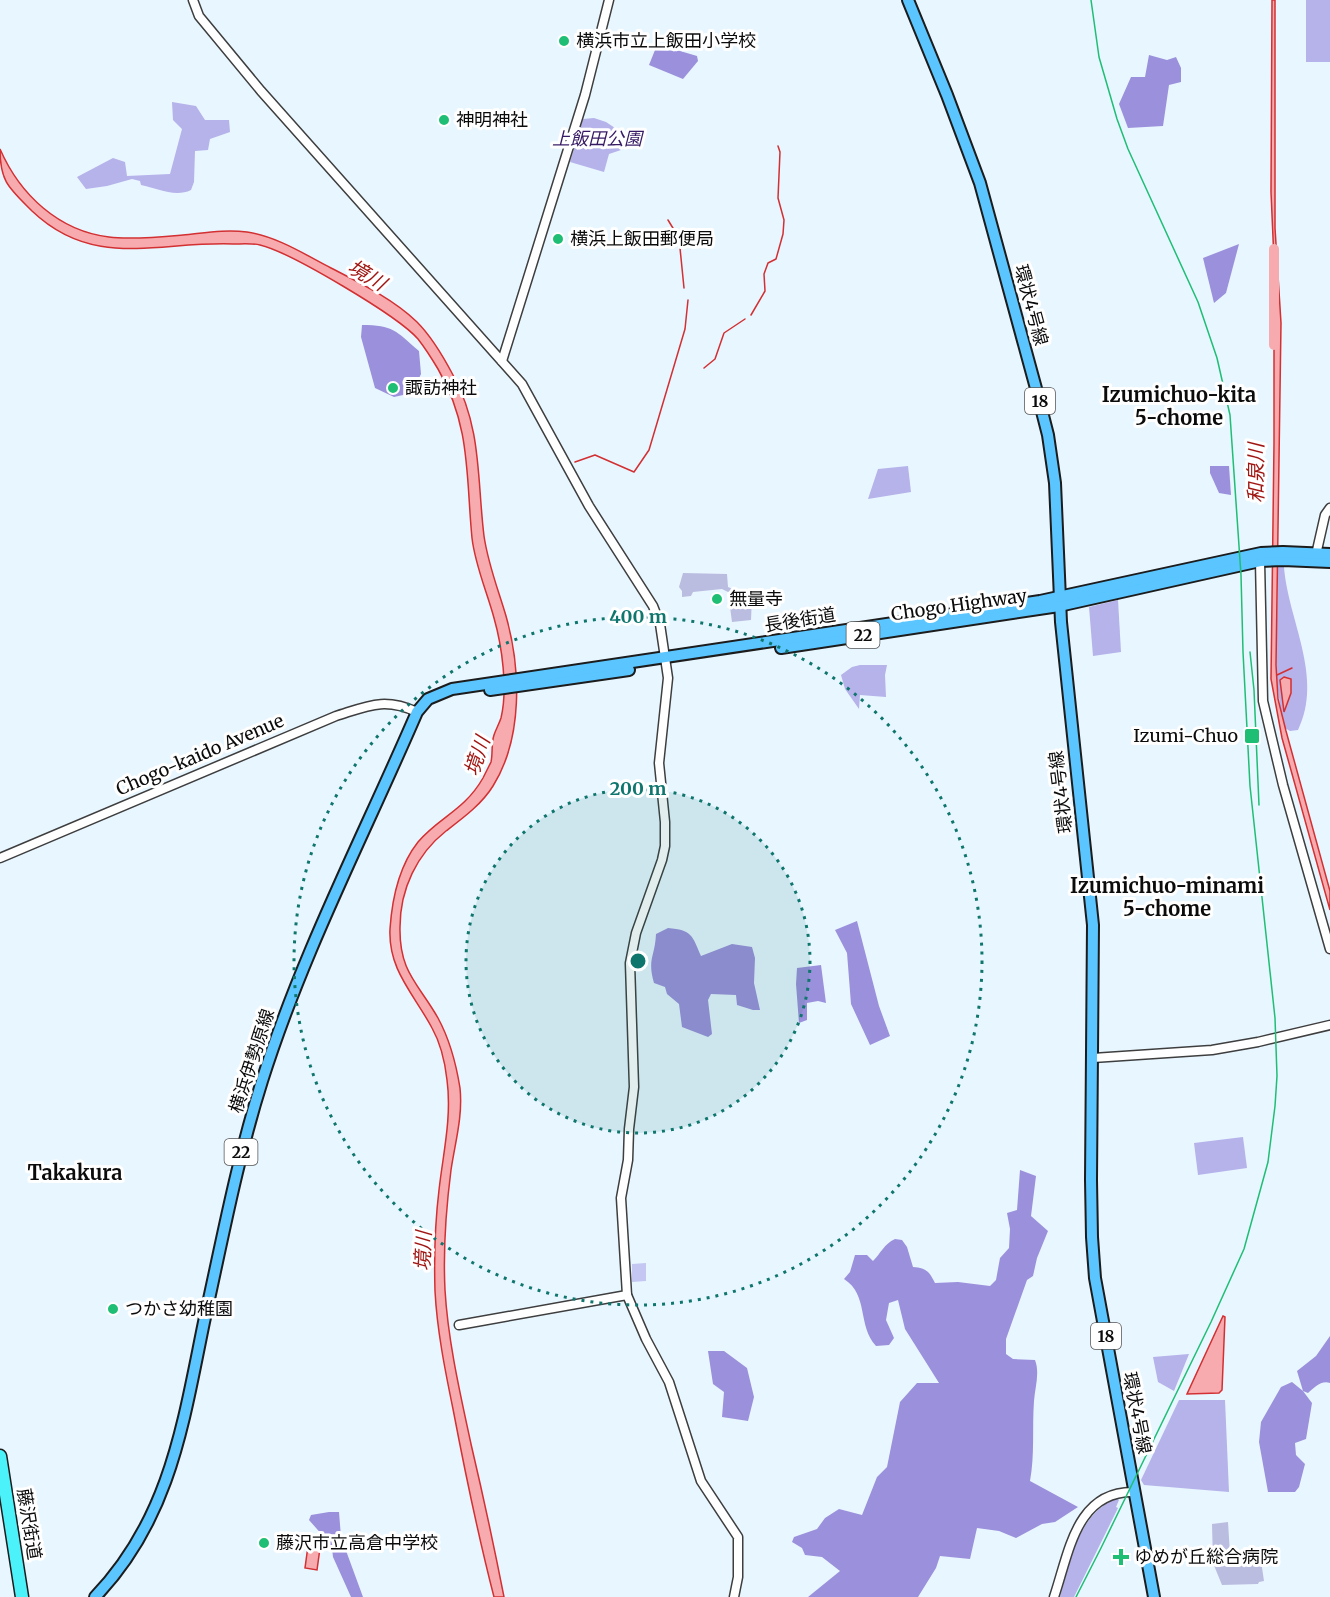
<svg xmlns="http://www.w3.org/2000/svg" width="1330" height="1597" viewBox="0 0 1330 1597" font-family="Merriweather,'Noto Sans JP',serif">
  <rect width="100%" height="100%" fill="#e8f6ff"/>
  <g fill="#b6b2ea">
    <rect x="1306" y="0" width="24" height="62"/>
    <path d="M172,102l24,4 9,14h24l1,12 -20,7 -2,11 -13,1 -1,31 -3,8c-16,8 -34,-2 -50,-5l-1,-4 -8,-2 -25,7 -21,3 -9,-12 36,-19 12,4 2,14 43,-2 12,-45 -9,-9z"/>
    <path d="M594,118l12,4 15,10 -2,11 2,7 -12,4 -5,18 -34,-10 13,-43z"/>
    <path d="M908,466l3,26 -43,7 10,-30z"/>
    <path d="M1278,566l6,1c4,53 40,110 14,163l-8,1 -5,-3 -4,-15 -5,-39z"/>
    <path d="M1118,600l3,52 -28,4 -4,-49z"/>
    <path d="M860,665h27l-2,10 1,22 -26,-2 -1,14 -14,-20 -4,-14 11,-8z"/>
    <path d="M1243,1137l4,31 -49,7 -4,-32z"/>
    <path d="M1189,1354l-15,37 -16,-9 -5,-25z"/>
    <path d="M1179,1400h46l4,92 -85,-7 -3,-5z"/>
    <path d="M1116,1498l3,2 -3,7 2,1 -44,89h-14c11,-37 17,-81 56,-99z"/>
  </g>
  <g fill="#9b90db">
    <path d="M655,50l25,1 17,5 1,5 -15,18 -34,-14z"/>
    <path d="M1149,55l18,5 9,-3 5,11v14l-12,3 -6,41 -35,2 -9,-24 12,-27h14z"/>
    <path d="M1239,244l-13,49 -12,10 -11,-45z"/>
    <path d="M362,325c31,0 34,6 57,26l2,23 -9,19 -18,4 -19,-9 -14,-51z"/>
    <path d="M1210,466h19l2,29 -12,-2 -9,-20z"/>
    <path d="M857,921l22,85 11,30 -20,9 -19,-41 -4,-51 -12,-23z"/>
    <path d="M668,928c24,2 24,7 33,28l31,-12 20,3 3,11 -1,25 6,27h-7l-16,-5 -1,-10 -25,-1 -3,6 4,34 -4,3 -26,-10 -3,-23 -12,-10 -2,-7 -11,-4c-7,-24 1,-26 2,-49z"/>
    <path d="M821,965l5,38 -8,-2 -11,2v17l-8,3 -3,-39 1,-16z"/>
    <path d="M1020,1170l16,6 -5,40 17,15 -11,27 -4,18 -6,4 -21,59v15l7,5 22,1c5,13 0,27 -1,41 -2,27 1,53 -4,80l48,26 -23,15 -13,2 -26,14 -17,-7 -22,-3 -7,31 -30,-3 -4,12 -18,29h-110l32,-26 -18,-14 -17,-2 -3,-7 -10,-6 2,-5 23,-8 8,-11 14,-9 23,6 15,-38 10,-10 13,-65 17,-19h22l-34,-54 -7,-29 -9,3 -3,17 8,18 -5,7 -13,1c-19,-21 -7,-51 -32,-67l6,-7 5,-17h12l6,6c8,-8 11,-17 22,-22l7,1 5,7 6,20c13,1 16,4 22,16l23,-1 32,4 6,-6 4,-22 9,-10 1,-19 -3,-16 10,-3z"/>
    <path d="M1330,1336v47c-9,-3 -16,5 -22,10l-5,-2 9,12 -6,36 -11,4 1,12 9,9 -6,23 -4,5h-27l-9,-50 2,-20 20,-35 11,-5 11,9 -6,-20 19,-15z"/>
    <path d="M708,1351h16l23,17 7,29 -6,24 -26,-4 2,-25 -11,-8z"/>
    <path d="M329,1512h10l2,25 22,60h-12l-18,-40 -1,-8 -8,-12 -15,-17 2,-5z"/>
  </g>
  <g fill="#babde0">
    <path d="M683,573l44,1 1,13 24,10 -1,23 -19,2 -4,-30 -6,-3 -29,3 -2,4 -9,1v-6l-3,-4z"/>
    <path d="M1228,1522l2,32h30l4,27 -5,1 -1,2 -36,1 -9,-22 -1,-39z"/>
  </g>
  <path fill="#c4c7f1" d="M646,1263v18l-14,1v-18z"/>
  <g fill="#f8abae" stroke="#d23032" stroke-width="1.5">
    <path d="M1272,0h3v228l6,95 -5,342 2,34 8,32 44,160v19l-48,-172 -11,-59 3,-236v-183l-3,-68z"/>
    <path d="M0,149c20,46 59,82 109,88 21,3 52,0 74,-2 21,-2 42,-6 64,-3 31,5 57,22 84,36 29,15 62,31 86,54 15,15 26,34 36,53 29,53 24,104 31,161 4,28 14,53 22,80 15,53 17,122 -13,170 -11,18 -30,32 -47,45 -29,23 -46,58 -46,96 -1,45 18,56 38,91 12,22 18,45 22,70 3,28 -5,55 -9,82 -5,39 -8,80 -6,120 3,51 15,103 26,154 12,51 23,102 33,153h-10c-16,-62 -29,-125 -41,-188 -8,-39 -16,-79 -18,-118 -1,-34 0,-68 4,-101 4,-36 13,-73 8,-110 -2,-18 -6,-36 -15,-52 -18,-34 -44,-58 -42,-99 2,-30 9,-63 28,-87 21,-25 46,-31 65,-64 1,-2 7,-14 8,-16 2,-9 0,-18 3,-27 2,-6 5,-11 7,-17 7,-29 1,-72 -7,-100 -7,-26 -19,-53 -22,-80 -6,-61 -1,-112 -34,-169 -6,-10 -13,-21 -20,-30 -20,-23 -128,-87 -158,-94 -8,-2 -18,-1 -27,-1 -75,-3 -139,26 -201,-33 -23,-23 -32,-29 -32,-62z"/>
    <path d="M1284,677l7,2v14l-7,19 -4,-32z"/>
    <path d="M1223,1316l2,1 -3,73 -3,3 -32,1z"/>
    <path d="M308,1546l12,2 -3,22 -12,-2z"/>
  </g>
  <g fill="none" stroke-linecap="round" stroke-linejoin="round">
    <g stroke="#d23032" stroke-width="1.5">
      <path d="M668,220l11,18 5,50"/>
      <path d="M751,315l14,-24 -1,-17 4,-11 8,-4 7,-25 1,-14 -6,-22 2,-46 -2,-6"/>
      <path d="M704,368l11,-9 9,-26 21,-14"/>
      <path d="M575,462l20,-7 39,17 15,-22 36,-121 3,-29"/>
      <path d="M1277,675l15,-7"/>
    </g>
    <path stroke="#f8abae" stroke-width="10" d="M1274,249v96"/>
    <g stroke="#3e3e3e" stroke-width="11">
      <g id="minor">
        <path d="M193,0l6,16 62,75 261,293 67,122 64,100 7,18 8,54 -9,85 6,59v24l-3,14 -26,73 -6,30 4,124 -5,42 -1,31 -7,38 6,97 19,44 23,43 32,99 37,56v40l-4,20"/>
        <path d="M502,361l83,-266 24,-95"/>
        <path d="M1315,559l10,-44 5,-7"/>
        <path d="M1260,561l3,140 20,84 47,164"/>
        <path d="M0,858l336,-142c32,-10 48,-19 81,-4"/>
        <path d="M1093,1058l119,-8 46,-8 72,-17"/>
        <path d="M459,1325l168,-30"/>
        <path d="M1054,1597c15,-44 22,-107 81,-105"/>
      </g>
    </g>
    <g stroke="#1c1c1c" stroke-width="14">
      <g id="major">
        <path d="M908,0l39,95 33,88 57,209 11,43 7,48 6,139 32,303 -2,255 1,57 3,41 59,319"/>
        <path d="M781,648l278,-42 201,-45 23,-1 47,2"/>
        <path d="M490,690l139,-20"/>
        <path d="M95,1597c75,-78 88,-173 109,-275 18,-81 33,-162 58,-241 40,-127 102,-246 155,-369l11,-13 24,-10 588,-88 221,-48 22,-1 47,2"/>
      </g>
    </g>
    <g stroke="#1c1c1c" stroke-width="15">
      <path id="highway" d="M0,1456l22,141"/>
    </g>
    <use href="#minor" stroke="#fff" stroke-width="8"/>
    <use href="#major" stroke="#5ac5fe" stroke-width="10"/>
    <use href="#highway" stroke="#4cf2fa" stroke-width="12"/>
    <g stroke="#1fbe75" stroke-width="1.5">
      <path d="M1250,652l4,38 5,115"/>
      <path d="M1076,1597l25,-49 110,-226 33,-73 24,-87 7,-56 2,-30 -2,-58 -25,-232 -7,-134 -2,-77 -11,-160 -13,-57 -19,-56 -70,-153 -11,-30 -18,-62 -8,-57"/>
    </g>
  </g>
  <circle cx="638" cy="961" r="172" fill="#0f766e" fill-opacity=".12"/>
  <g fill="none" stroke="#0f766e" stroke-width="3" stroke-dasharray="3 6">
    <circle cx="638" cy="961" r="172"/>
    <circle cx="638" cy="961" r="344"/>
  </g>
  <g fill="#1fbe75" stroke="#fff" stroke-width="2">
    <circle cx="564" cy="41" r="6"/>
    <circle cx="444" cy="120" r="6"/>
    <circle cx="558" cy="239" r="6"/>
    <circle cx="393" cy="388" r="6"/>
    <circle cx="717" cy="599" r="6"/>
    <rect x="1244" y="728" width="16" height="16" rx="3"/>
    <circle cx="113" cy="1309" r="6"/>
    <circle cx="264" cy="1543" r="6"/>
    <path d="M1118 1548h6v6h6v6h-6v6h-6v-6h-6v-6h6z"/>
  </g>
  <g text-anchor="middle" stroke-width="6" stroke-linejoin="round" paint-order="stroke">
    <g fill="#fff" stroke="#545454" stroke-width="1.5">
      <rect x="1025" y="388" width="30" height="26" rx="4.5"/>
      <rect x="846.5" y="622" width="33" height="26" rx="4.5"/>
      <rect x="224.5" y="1139" width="33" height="26" rx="4.5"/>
      <rect x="1091" y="1323" width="30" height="26" rx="4.5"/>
    </g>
    <g font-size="16" font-weight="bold" fill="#0b0b0b">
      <text x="1040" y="407">18</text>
      <text x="863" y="641">22</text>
      <text x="241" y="1158">22</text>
      <text x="1106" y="1342">18</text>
    </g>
    <g font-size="18" fill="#0b0b0b" stroke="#fff" text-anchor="start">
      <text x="576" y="47">横浜市立上飯田小学校</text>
      <text x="456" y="126">神明神社</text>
      <text x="570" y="245">横浜上飯田郵便局</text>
      <text x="405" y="394">諏訪神社</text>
      <text x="729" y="605">無量寺</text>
      <text x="1238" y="742" text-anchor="end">Izumi-Chuo</text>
      <text x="125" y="1315">つかさ幼稚園</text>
      <text x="276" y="1549">藤沢市立高倉中学校</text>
      <text x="1134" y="1563">ゆめが丘総合病院</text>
    </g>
    <g font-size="18" font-style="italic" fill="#361a64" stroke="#fff">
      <text x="597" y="145">上飯田公園</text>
    </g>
    <g font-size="18" fill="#0b0b0b" stroke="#fff">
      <text transform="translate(1031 305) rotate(75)" y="6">環状4号線</text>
      <text transform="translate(959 605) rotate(-8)" y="6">Chogo Highway</text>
      <text transform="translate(800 620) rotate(-9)" y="6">長後街道</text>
      <text transform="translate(200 755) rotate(-23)" y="6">Chogo-kaido Avenue</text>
      <text transform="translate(1061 792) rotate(-97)" y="6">環状4号線</text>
      <text transform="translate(252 1061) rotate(-72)" y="6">横浜伊勢原線</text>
      <text transform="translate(1137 1413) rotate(79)" y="6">環状4号線</text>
      <text transform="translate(29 1524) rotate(81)" y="6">藤沢街道</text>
    </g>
    <g font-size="20" font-style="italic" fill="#9f1511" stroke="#fff">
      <text transform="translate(367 275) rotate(31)" y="7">境川</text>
      <text transform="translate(1256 473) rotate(-90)" y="7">和泉川</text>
      <text transform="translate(477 756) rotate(-72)" y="7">境川</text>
      <text transform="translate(423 1251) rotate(-88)" y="7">境川</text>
    </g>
    <g font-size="20" font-weight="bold" fill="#0b0b0b" stroke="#fff">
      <text x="1179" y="402">Izumichuo-kita<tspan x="1179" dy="23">5-chome</tspan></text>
      <text x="1167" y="893">Izumichuo-minami<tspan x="1167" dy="23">5-chome</tspan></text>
      <text x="75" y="1180">Takakura</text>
    </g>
  </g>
  <circle cx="638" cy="961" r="9" fill="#0f766e" stroke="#fff" stroke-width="3"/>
  <g font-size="18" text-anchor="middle" font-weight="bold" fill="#0f766e" stroke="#fff" stroke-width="6" stroke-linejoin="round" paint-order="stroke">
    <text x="638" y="623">400 m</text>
    <text x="638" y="795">200 m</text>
  </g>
</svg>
